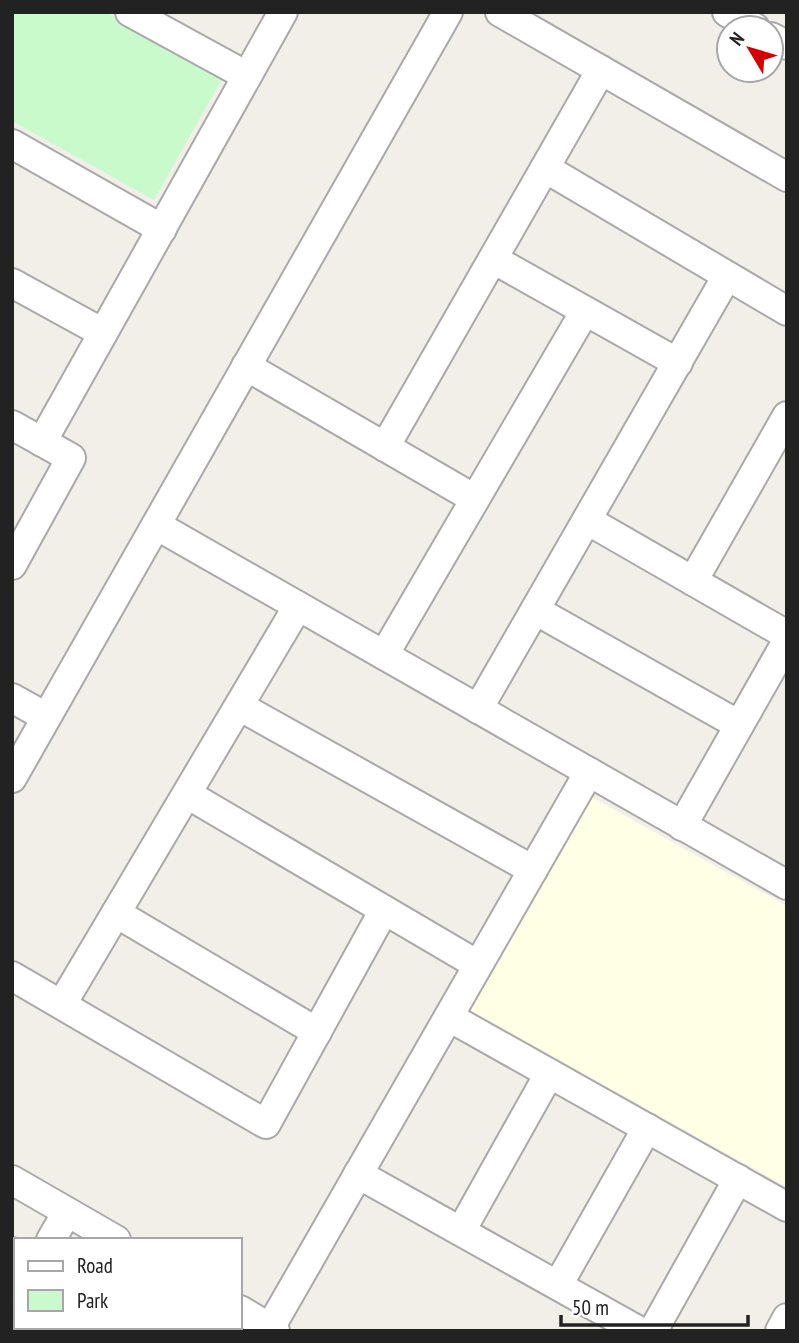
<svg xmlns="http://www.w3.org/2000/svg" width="799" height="1343" viewBox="0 0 799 1343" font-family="'PT Sans Narrow',sans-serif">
  <rect width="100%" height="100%" fill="#f2efe9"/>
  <path fill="#ffffe5" d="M588,795l199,111v281l-319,-178z"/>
  <path fill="#c8facc" d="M12,12h94l117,65 -69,123 -142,-79z"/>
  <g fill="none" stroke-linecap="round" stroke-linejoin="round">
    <g stroke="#a9a9a9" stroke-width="32">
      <g id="minor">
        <path d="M130,12l117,64"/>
        <path d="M500,12l287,165"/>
        <path d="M727,12l28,16"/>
        <path d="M771,37l16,8"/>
        <path d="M12,144l150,85"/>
        <path d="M545,168l242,143"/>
        <path d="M493,259l185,104"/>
        <path d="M12,283l91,50"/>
        <path d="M246,366l229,133"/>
        <path d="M12,425l59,33 -59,107"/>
        <path d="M42,442l241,-430"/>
        <path d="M385,447l216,-377"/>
        <path d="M587,520l200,115"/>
        <path d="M156,525l631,360"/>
        <path d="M693,581l94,-165"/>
        <path d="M535,610l204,115"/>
        <path d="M384,655l201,-344"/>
        <path d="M12,698l34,19"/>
        <path d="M239,706l294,164"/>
        <path d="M478,709l249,-433"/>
        <path d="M12,778l436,-766"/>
        <path d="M187,794l291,171"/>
        <path d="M682,826l105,-185"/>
        <path d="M116,913l201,119"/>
        <path d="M12,976l254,148 118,-214"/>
        <path d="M62,1004l236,-398"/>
        <path d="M449,1017l338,190"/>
        <path d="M358,1174l281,157"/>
        <path d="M12,1180l104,60"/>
        <path d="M461,1231l88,-157"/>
        <path d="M51,1240l16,-28"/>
        <path d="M12,1252l4,2"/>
        <path d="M558,1285l89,-157"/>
        <path d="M12,1308l4,-6"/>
        <path d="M240,1310l35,21"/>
        <path d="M270,1328l319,-556"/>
        <path d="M131,1331l2,-4"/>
        <path d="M653,1331l85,-152"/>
        <path d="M780,1331l7,-13"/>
      </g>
    </g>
    <use href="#minor" stroke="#fff" stroke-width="28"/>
  </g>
  <rect width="799" height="1343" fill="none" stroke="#222222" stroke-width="28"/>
  <rect x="14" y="1238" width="228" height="91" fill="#ffffff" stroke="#a7a7a7" stroke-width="2"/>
  <rect x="28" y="1261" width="35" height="10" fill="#ffffff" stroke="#a7a7a7" stroke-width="2"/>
  <text x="77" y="1273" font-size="21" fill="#222222">Road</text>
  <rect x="28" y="1290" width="35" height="21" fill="#c8facc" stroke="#a7a7a7" stroke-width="2"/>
  <text x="77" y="1308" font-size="21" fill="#222222">Park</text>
  <g transform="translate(750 49) rotate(308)"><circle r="33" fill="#ffffff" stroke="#a7a7a7" stroke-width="2"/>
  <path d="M0-5L12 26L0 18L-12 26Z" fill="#d40000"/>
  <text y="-10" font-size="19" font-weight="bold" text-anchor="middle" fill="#222222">N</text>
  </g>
  <path d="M561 1315v10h187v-10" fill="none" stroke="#222222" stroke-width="3.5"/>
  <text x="572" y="1315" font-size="21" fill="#222222" stroke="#ffffff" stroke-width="5" paint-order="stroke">50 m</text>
</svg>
